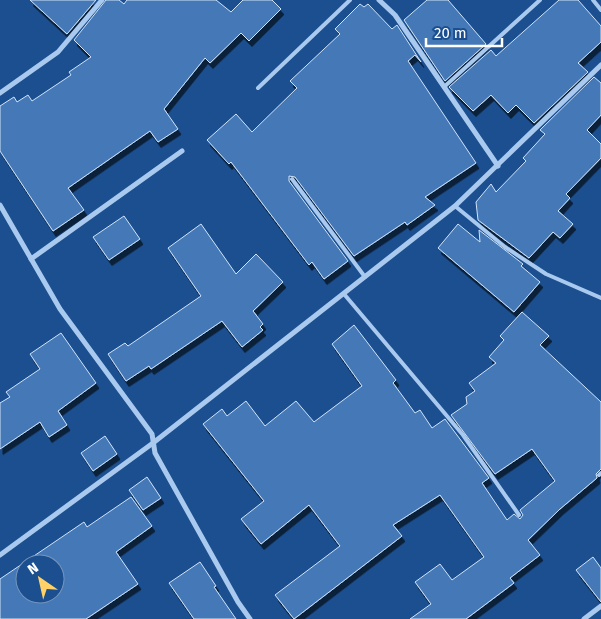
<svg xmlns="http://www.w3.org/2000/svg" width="601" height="619" viewBox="0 0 601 619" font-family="'Fira Sans',sans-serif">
  <defs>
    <filter id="shadow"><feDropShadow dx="3" dy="5.5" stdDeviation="0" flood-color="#0009"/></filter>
  </defs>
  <rect width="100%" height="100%" fill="#1b4f8f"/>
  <g fill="#4478b7" stroke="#cfe3fa" fill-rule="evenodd" filter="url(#shadow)">
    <path d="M30,0h66l-29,34z"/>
    <path d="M106,0h13l5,4 3,-4h89l15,12 12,-12h29l9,9 -32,32 -8,-8 -31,30 -5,-5 -41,51 14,20 -20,13 -8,-11 -82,57 16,22 -31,21 -53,-80v-45l14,-9 3,5 11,-7 4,6 39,-26 -2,-3 22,-15 -17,-17z"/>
    <path d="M427,0h21l38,44 -41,37 -41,-61z"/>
    <path d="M559,0h19l23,26v16l-23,21 10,9 -54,51 -18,-18 -8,8 -17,-18 -18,16 -24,-24 42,-37 5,6z"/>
    <path d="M360,4l4,3 4,-3 24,25 5,-4 24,37 -6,-7 -7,6 68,102 -51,34 10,8 -28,20 -2,-3 -51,34 -59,-79 -6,-1v5l59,80 -24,18 -12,-17 -3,3 -78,-103 -2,2 -22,-24 29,-26 16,18 45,-44 -7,-7 50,-47 -5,-5z"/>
    <path d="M594,77l7,6v32l-14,15 14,14v14l-35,36 4,4 -12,13 15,13 -13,14 -7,-6 -24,26 -51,-38 -2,-18 15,-18 5,8 30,-31 -3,-3 22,-24 -5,-4z"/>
    <path d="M124,216l16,23 -31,21 -16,-23z"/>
    <path d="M201,224l35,50 20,-20 27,28 -30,29 10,13 -3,3 3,3 -21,17 -20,-26 -71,48 -2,-3 -23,15 -18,-27 17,-11 3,3 73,-50 -33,-48z"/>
    <path d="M458,224l22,18 -1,-12 44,34 -2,2 19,16 -26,30 -76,-64z"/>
    <path d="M522,312l27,24 -9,9 61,57v67l-5,5 1,4 -37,31 -32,31 12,15 -30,23 4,5 -48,36h-56l21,-15 -16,-22 25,-18 12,16 32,-23 -44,-62 -47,30 9,11 -108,83 -19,-24 65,-49 -31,-41 -48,39 -20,-25 23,-18 -61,-77 19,-15 5,7 19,-15 19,25 31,-25 18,21 48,-36 -30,-42 22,-19 42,55 -3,3 22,30 5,-3 12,18 13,-9 44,59 -7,5 25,37 7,-6 6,5 3,-4 -3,-5 35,-29 -23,-32 -37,25 -44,-59 16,-11 -1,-7 9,-6 -6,-8 27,-20 -7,-6 15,-17 -4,-4z"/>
    <path d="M61,333l35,50 -38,28 9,14 -18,12 -9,-15 -40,27v-46l10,-6 -4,-5 34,-23 -10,-15z"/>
    <path d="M105,436l12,18 -24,17 -12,-18z"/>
    <path d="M147,477l14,21 -18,12 -14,-20z"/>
    <path d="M131,497l21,29 -36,26 22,32 -52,35h-86v-40l84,-57 3,5zM25,564h30v30h-30z"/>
    <path d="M593,557l8,11v34l-25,-32z"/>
    <path d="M200,562l16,24 -2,1 22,32h-42l-25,-36z"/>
  </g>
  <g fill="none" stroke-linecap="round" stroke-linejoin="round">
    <g stroke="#a9c9ee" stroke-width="4">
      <path d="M593,0l8,10"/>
      <path d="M444,87l96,-87"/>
      <path d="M258,88l92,-88"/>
      <path d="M292,179l73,98"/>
      <path d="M455,206l50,41 41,27 55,24"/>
      <path d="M344,294l119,141 56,80"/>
      <path d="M599,475l2,-2"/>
    </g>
    <g stroke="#a9c9ee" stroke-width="5">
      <path d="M379,0l16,15 103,151"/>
      <path d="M0,93l58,-41 44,-52"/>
      <path d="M0,205l60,104 92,125 3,19 83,149 12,17"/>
      <path d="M31,259l151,-108"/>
      <path d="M0,555l153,-112 302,-237 146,-141"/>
      <path d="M584,619l17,-13"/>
    </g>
  </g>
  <g transform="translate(40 579) rotate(326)"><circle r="24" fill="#1b4f8f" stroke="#7695bc"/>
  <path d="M0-4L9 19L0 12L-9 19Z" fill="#ffd166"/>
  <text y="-8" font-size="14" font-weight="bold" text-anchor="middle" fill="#ffffff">N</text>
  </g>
  <path d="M426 38v8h76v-8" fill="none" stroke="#ffffff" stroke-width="2.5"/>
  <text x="434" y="38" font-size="15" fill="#ffffff" stroke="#1b4f8f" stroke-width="4" paint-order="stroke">20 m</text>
</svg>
